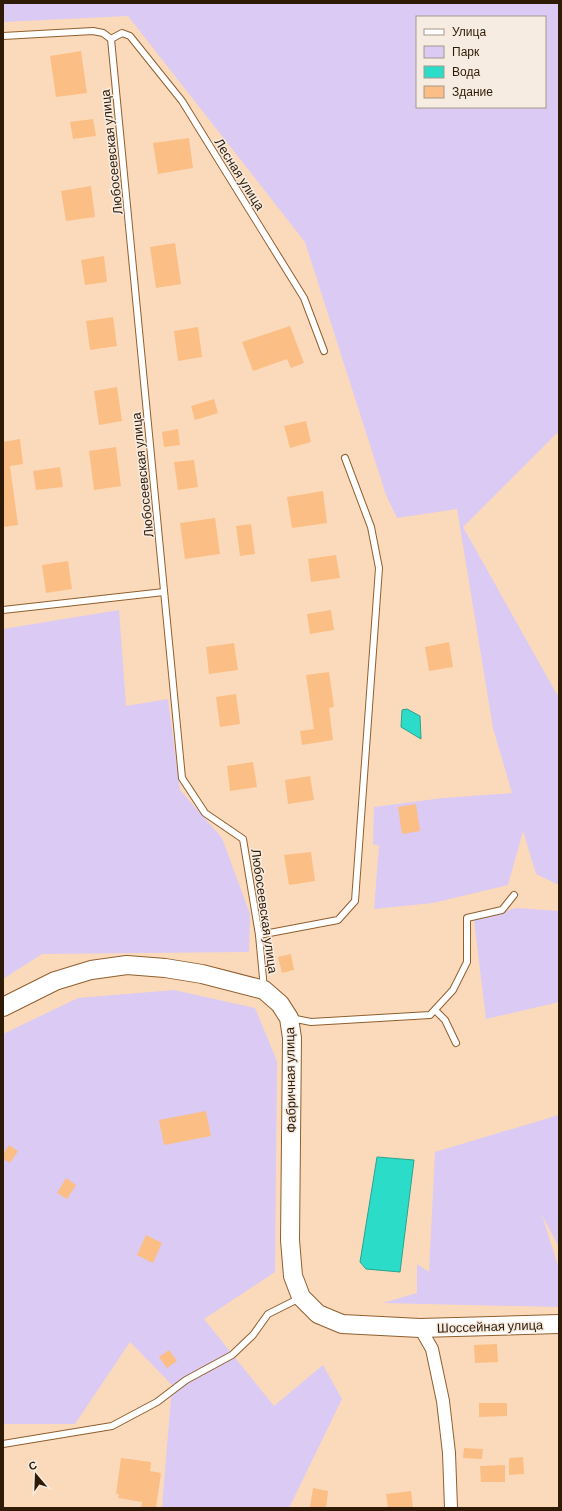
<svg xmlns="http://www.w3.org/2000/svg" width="562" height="1511" viewBox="0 0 562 1511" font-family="Barlow,sans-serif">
  <rect width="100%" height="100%" fill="#fbdabc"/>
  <g fill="#dbcaf3" fill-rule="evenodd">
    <path d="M3,3h556v428l-96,96 96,171v187l-23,-11 -13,-43 -15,54 -75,18 -59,6 5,-63 -6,-2 1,-37 69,-9 69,-5 -19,-65 -36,-219 -60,9 -11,-23 -81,-253 -177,-226 -125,6zM417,17h128v90h-128z"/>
    <path d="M119,610l7,96 42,-7 12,91 42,48 28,76 -1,38 -207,2 -39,25v-350z"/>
    <path d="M516,908l43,3v91l-73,17 -12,-99z"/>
    <path d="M174,990l81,18 22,53 -2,211 -71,47 70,87 49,-41 19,34 -53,109h-127l10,-123 -42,-43 -55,82h-72v-390l75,-36z"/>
    <path d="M559,1115v132l-17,-32 17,54v38l-176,-4 34,-10v-29l12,8 6,-120z"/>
  </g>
  <g fill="#2bdcc9" stroke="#2ca28e">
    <path d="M407,709l13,7 1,23 -20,-12 1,-17z"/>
    <path d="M377,1157l37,3 -14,112 -34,-3 -6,-7z"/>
  </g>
  <g fill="#fbbe85">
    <path d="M81,51l6,42 -31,4 -6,-41z"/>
    <path d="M93,119l3,17 -23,3 -3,-17z"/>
    <path d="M189,138l4,30 -35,6 -5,-31z"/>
    <path d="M91,186l4,31 -29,4 -5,-30z"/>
    <path d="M175,243l6,41 -25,4 -6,-41z"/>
    <path d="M104,256l3,26 -22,3 -4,-25z"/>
    <path d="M113,317l4,29 -27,4 -4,-29z"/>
    <path d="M290,326l14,37 -13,5 -4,-9 -34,12 -11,-29z"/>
    <path d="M198,327l4,30 -24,4 -4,-30z"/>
    <path d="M117,387l5,34 -23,4 -5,-34z"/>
    <path d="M214,399l4,14 -23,7 -4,-14z"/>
    <path d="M306,421l5,21 -21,6 -6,-22z"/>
    <path d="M178,429l2,16 -16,2 -2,-15z"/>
    <path d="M20,439l3,25 -13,2 8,59 -15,2v-85z"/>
    <path d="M116,447l5,39 -27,4 -5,-39z"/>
    <path d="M194,460l4,27 -20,3 -4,-28z"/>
    <path d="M60,467l3,20 -27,3 -3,-19z"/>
    <path d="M323,491l4,32 -35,5 -5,-31z"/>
    <path d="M215,518l5,36 -35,5 -5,-36z"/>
    <path d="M251,524l4,30 -15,2 -4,-30z"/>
    <path d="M336,555l4,23 -29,4 -3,-23z"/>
    <path d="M68,561l4,28 -26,4 -4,-28z"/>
    <path d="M331,610l3,20 -24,4 -3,-20z"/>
    <path d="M449,642l4,25 -24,4 -4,-24z"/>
    <path d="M234,643l4,27 -29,4 -3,-27z"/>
    <path d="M329,672l5,35 -5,1 4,32 -31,5 -2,-14 14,-2 -8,-54z"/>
    <path d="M236,694l4,30 -20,3 -4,-30z"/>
    <path d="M253,762l4,25 -27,4 -3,-25z"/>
    <path d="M310,776l4,24 -26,4 -3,-24z"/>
    <path d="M416,804l4,27 -18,3 -4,-27z"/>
    <path d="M311,852l4,29 -26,4 -5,-30z"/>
    <path d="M291,954l3,16 -12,3 -4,-16z"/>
    <path d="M206,1111l5,25 -47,9 -5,-25z"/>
    <path d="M9,1145l9,6 -8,12 -7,-4v-5z"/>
    <path d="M66,1178l10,7 -9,14 -10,-6z"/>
    <path d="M146,1235l16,8 -9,20 -16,-8z"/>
    <path d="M497,1344l1,18 -23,1 -1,-18z"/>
    <path d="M169,1350l8,11 -10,7 -8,-11z"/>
    <path d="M479,1403h28v13l-28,1z"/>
    <path d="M464,1448l19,1 -1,10 -19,-1z"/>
    <path d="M523,1457l1,17 -15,1v-17z"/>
    <path d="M121,1458l30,4 -1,9 11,2 -5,35h-15l1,-6 -24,-4 1,-4h-3z"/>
    <path d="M505,1465v17h-24l-1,-16z"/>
    <path d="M313,1488l15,3 -2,17h-16z"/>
    <path d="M411,1491l2,17h-25l-2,-14z"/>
  </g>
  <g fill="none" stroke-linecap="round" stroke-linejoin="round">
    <g stroke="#905f2e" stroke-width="8">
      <g id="lane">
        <path d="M3,36l90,-5 10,2 8,6 71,739 23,35 38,26 16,96 5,54"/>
        <path d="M111,39l11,-6 8,3 52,65 122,197 20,53"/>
        <path d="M3,610l161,-18"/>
        <path d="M259,935l79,-15 17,-19 24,-333 -8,-41 -26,-69"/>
        <path d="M435,1010l10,10 11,23"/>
        <path d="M291,1018l20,4 119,-7 23,-25 14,-28v-44l35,-8 12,-15"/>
        <path d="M3,1444l109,-18 45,-24 29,-22 46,-25 21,-20 15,-21 32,-16"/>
      </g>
    </g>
    <g stroke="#905f2e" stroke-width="14">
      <path id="street" d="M420,1328l12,21 11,52 6,52 2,55"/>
    </g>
    <g stroke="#905f2e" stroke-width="20">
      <path id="secondary" d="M3,1007l52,-26 36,-11 36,-5 38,3 37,6 62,16 16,14 9,14 3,20 -2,202 3,36 8,21 17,17 24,10 78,4 139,-4"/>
    </g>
    <use href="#lane" stroke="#fff" stroke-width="6"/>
    <use href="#street" stroke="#fff" stroke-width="12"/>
    <use href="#secondary" stroke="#fff" stroke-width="18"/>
  </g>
  <g text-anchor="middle" stroke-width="3" stroke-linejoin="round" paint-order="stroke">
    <g font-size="13" fill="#2e1a05" stroke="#f7ece2">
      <text transform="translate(111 152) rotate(-96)" y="5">Любосеевская улица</text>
      <text transform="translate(240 174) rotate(58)" y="5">Лесная улица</text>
      <text transform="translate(142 475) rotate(-96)" y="5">Любосеевская улица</text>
      <text transform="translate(265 911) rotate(82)" y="5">Любосеевская улица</text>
      <text transform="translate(290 1080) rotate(-91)" y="5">Фабричная улица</text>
      <text transform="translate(490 1326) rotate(-2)" y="5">Шоссейная улица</text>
    </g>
  </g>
  <rect width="562" height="1511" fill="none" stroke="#2e1a05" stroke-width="8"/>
  <rect x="416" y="16" width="130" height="92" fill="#f7ece2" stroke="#a7988a"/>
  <rect x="424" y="29" width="20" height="6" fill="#ffffff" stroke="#a7988a"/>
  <text x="452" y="36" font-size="12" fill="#2e1a05">Улица</text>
  <rect x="424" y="46" width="20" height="12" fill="#dbcaf3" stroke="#a7988a"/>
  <text x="452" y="56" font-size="12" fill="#2e1a05">Парк</text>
  <rect x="424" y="66" width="20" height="12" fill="#2bdcc9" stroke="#a7988a"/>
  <text x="452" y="76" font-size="12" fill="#2e1a05">Вода</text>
  <rect x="424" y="86" width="20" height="12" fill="#fbbe85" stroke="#a7988a"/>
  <text x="452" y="96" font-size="12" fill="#2e1a05">Здание</text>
  <g transform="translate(36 1475) rotate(341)" stroke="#f7ece2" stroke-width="3" paint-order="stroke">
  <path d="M0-3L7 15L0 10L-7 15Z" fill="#2e1a05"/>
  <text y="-6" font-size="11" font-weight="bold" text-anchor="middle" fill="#2e1a05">С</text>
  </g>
</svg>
